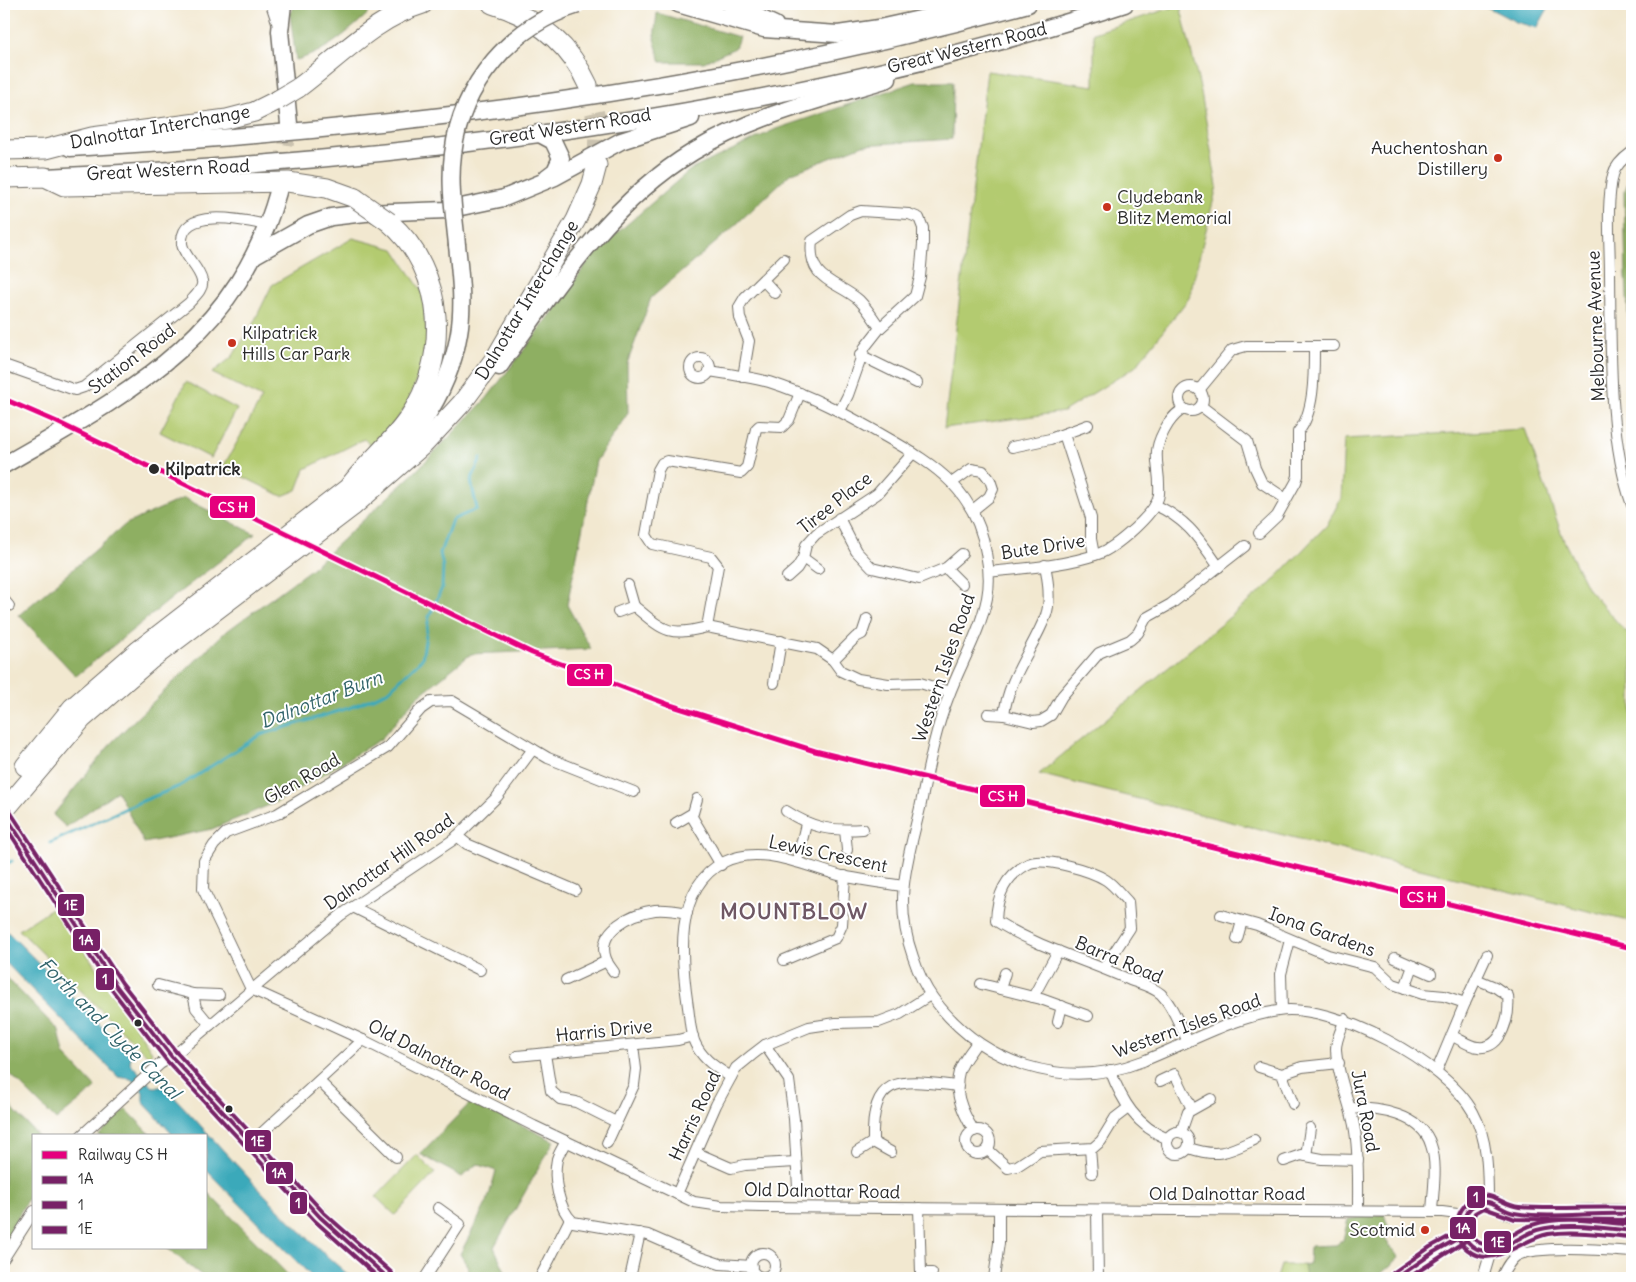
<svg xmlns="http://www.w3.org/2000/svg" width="1636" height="1282" viewBox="0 0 1636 1282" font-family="Delius,sans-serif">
  <rect width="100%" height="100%" fill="#fff"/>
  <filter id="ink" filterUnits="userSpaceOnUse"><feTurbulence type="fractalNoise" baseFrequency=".02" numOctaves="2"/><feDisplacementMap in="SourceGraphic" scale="10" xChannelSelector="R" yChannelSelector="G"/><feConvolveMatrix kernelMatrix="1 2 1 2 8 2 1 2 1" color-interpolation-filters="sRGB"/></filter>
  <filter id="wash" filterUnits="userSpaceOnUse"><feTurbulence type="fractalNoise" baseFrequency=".0096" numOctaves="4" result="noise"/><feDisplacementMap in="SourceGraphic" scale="20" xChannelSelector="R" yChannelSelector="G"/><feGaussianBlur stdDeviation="1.12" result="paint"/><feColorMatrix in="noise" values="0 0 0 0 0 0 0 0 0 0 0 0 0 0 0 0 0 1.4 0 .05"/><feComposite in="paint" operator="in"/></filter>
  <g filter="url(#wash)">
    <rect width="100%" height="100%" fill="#f2e8d0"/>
    <g fill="#b3cb70" stroke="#6f7b4e">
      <path d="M1180,5l21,87 16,94 -28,112 -54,69 -72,45 -119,16 43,-357 107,15v-53z"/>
      <path d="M353,238l41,11 29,44 5,55 -21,57 -32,45 -11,-11 -59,30 -8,21 -15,6 -59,-29 39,-69 -50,-25 20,-16 21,-33 19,-39z"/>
      <path d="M186,382l51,27 -26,49 -51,-26z"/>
      <path d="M1525,429l39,112 24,48 37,42 7,3v288l-593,-148 231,-190 57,-59 14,-27 3,-59z"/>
      <path d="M55,906l97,146 -3,5 -130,-127z"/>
      <path d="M417,1155l18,18 -40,42 -19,-18z"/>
      <path d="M1281,1265h23l3,13h-30z"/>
    </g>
    <g fill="#8eaf62" stroke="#5c6d46">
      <path d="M295,4h83c-24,23 -50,48 -82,56l-6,-45z"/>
      <path d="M657,13l82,24 -4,11 -31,14h-43l-7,-23z"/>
      <path d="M915,82h38l-1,57 -89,6 -73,29 -62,58 -77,66 -24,66 1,49 -32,48 -29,144 24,44 -120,5 -54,43 -36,42 -102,62 -67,28 -68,14 -27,-52 -51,36 -13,-12 60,-74 110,-107 88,-65 105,-98 71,-73 69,-90 38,-55 96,-83 86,-41z"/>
      <path d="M1632,172v219l-6,-116 -2,-82z"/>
      <path d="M184,498l71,36 -78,60 -101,82 -57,-61 107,-91z"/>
      <path d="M4,975l55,56 5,23 32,34 -40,32 -52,-52z"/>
      <path d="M4,1099l34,37h-4v50l-30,58z"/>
      <path d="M472,1101l82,40 -60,106 14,31h-41l1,-11 -8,-13 27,-52 9,-31 -19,-7 -15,13 -42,-23z"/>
      <path d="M126,1109l26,27h-54z"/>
      <path d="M206,1191l85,87h-86l-38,-30h39z"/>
      <path d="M1384,1214l4,12 -3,13 14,19 -23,20h-70l-2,-13 5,-1 1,-18 26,-1 7,-5 5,-21z"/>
    </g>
    <g fill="#3ba9ba" stroke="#336a72">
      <path d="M1481,4h67l2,1 -13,23 -21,-6z"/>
      <path d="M4,928l127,127 -1,8 23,24h12c61,65 119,134 187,191h-39l-107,-108v-34h-32l-31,-34v-10l-12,-13 -13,-2 -114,-116z"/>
    </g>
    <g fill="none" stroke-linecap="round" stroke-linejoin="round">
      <g stroke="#3ba9ba" stroke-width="3">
        <path d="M50,843l85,-39 45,-18 80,-51 89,-27 38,-16 35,-33 7,-42 13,-29 1,-21 -3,-14 12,-33 25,-11 -6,-28 10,-23"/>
        <path d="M4,865l8,-4"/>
      </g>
    </g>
  </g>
  <g filter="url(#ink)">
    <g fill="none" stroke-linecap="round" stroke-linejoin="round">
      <path stroke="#cac2af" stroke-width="16" stroke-dasharray="16 8" stroke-linecap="butt" d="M278,192l11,-68"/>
      <path stroke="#cac2af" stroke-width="19" stroke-dasharray="19 9" stroke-linecap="butt" d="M588,85l10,42 -1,38"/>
      <g stroke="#716d65" stroke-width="12">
        <g id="street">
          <path d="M271,4l7,21"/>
          <path d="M1632,152c-7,5 -17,14 -19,23 -7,30 -3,68 -3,99 1,71 -2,165 22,231"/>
          <path d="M763,280l12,13"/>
          <path d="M860,355l57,28"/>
          <circle cx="700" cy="368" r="10"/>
          <path d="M4,365l71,25 9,-3 105,-84c5,-6 15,-14 13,-22 -3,-14 -18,-24 -20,-37 -3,-39 65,-23 85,-19"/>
          <path d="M709,371c20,3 41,6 60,11 42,13 80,34 117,55 51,29 90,54 100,116 3,15 4,30 1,45 -7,35 -27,67 -39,100 -14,36 -20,72 -28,110 -13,55 -27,93 -7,149 5,15 11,29 20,41 49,66 131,94 210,63 44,-17 87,-43 135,-50 55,-9 169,52 195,101 15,27 15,60 15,90"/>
          <path d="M743,377l6,-36 -9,-23 -1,-11 6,-10 39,-38"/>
          <circle cx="1191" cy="399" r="12"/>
          <path d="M1199,390l33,-40 14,-4h88"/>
          <path d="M800,393l-11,27 -7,7 -23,-1 -3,3 -9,38 -6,6 -74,-12 -5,2 -4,7 -12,65 6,9 59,13 7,9 -11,61 110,22 16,11 8,11 17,8 30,5 32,-1 30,9"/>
          <path d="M1201,406l46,35 8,27 7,15 24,16"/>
          <path d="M840,411l8,-16 17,-48 15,-19 35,-32 5,-19 3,-33v-16l-4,-10 -10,-4 -48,-3 -11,4 -38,26c-5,40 25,40 47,59 8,8 15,19 21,28"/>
          <path d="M1064,434l27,84v21l3,16"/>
          <path d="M1012,447l38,-8 38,-14"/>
          <path d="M953,482l18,-13 12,2 7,9 3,9 -4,8 -16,13"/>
          <path d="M1155,505c32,14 44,34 64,62"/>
          <path d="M839,518l17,33 16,17 47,11 27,-11 16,-14"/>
          <path d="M1259,533l18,-17 19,-34 2,-6v-44c17,-19 16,-61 16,-86"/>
          <path d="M803,558l15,11"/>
          <path d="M946,568l16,16"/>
          <path d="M989,572c37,-4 74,-6 109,-18 17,-6 60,-42 61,-60 2,-32 -11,-38 9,-70 5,-7 9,-12 16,-15"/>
          <path d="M787,577l10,-9 6,-10 3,-13 10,-11 61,-40 36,-41"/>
          <path d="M4,600l5,6"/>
          <path d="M634,606c30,25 34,31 73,21"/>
          <path d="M618,612l16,-6 -6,-21"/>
          <path d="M833,660l23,-23 6,-3 5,-15"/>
          <path d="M774,683l7,-42"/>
          <path d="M988,714l16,1 29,7 8,-1 10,-6 11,-19 37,-43 31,-13 8,-7 8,-15 25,-14 74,-58"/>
          <path d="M1004,715c4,-37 29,-66 42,-100 5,-14 2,-35 -1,-50"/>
          <path d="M786,811c28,18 44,20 77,18"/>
          <path d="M691,815l30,50"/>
          <path d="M676,823l17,-10 4,-14"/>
          <path d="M845,830l2,20"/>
          <path d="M457,836l10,8 108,46"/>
          <path d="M797,861l9,-37"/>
          <path d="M353,907l127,63"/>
          <path d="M1221,915l36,10 71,30 47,12 18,17 30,10 21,2 21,7"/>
          <path d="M1237,939l5,-18"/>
          <path d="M1395,958l36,16"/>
          <path d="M784,960l52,-22 6,-13 3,-49"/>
          <path d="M1104,968l26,-40 -2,-26c-7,-7 -14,-17 -22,-22 -14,-9 -63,-24 -78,-16 -23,12 -31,31 -32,57 41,26 90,39 134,59 11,4 23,7 31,14 13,13 18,32 27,47"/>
          <path d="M614,972c-3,-4 -7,-9 -8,-13 -11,-29 27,-46 49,-49 11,-1 22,1 32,3"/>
          <path d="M566,980l41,-19"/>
          <path d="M981,984l60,15 47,17"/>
          <path d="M158,985l35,9 26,1"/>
          <path d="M1405,988l8,-22"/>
          <path d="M251,989l112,51 171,86 160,76 27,4 40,1 681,5 23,3"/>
          <path d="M251,989l-48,-100 1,-28 10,-16 12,-12 51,-19 111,-67 33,-38 10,-7 21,-1 96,57 86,34"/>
          <path d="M1000,989l5,-16"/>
          <path d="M193,994l3,14 14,17"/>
          <path d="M1033,997l25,-46"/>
          <path d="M1282,1010l-1,-36 9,-34"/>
          <path d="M1345,1019c-3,9 -9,20 -9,30 1,28 15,54 19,82 4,26 3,53 3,80"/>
          <path d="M1058,1022l4,-16"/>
          <path d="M1452,1036c8,3 18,11 26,11 25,3 32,-33 30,-51l-13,-9 -19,-8"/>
          <path d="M765,1045l24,35 5,39 4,69"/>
          <path d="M545,1054l6,37 9,8 16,3 40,20"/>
          <path d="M517,1056l161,-16 15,-4"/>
          <path d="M1259,1067l23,7 20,-7 37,-4"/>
          <path d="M1110,1070c12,31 26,56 58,69"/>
          <path d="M1437,1070l28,-67 22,-48"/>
          <path d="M1282,1074l11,30"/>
          <path d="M731,1077c-13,-8 -26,-16 -34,-30 -7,-11 -7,-27 -9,-40 -7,-47 -15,-119 36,-145 37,-19 82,5 118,14 20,4 40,7 61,10"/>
          <path d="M319,1081l77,76"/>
          <path d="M1160,1081l15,-7 17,35"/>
          <path d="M1351,1108c27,0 71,6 80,37 7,20 2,46 1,67"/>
          <circle cx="978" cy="1142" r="12"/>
          <path d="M974,1131c-10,-16 -21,-39 -15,-59 3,-11 12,-20 18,-30"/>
          <circle cx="1178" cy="1143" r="11"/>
          <path d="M1181,1132l7,-20 23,-13"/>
          <path d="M81,1136l79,-72 12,-7 169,-142 112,-75 44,-43 36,-48"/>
          <path d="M566,1141c-3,6 -7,12 -9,18 -4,19 1,49 16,63l75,13 48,21 24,8 32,2"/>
          <path d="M252,1142l111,-102"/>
          <path d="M873,1142c-2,-70 29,-62 85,-56"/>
          <path d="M607,1143l27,-58 2,-16 -3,-24"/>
          <path d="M1189,1148c29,10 39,4 65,-8"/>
          <path d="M1090,1149l2,24"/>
          <path d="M988,1150l20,18 9,-2 23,-15 53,-3 8,-7 14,-23 13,-10"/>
          <path d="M857,1152l16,-10 18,10"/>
          <path d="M697,1153l34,15 14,-3 51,-3"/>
          <path d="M1306,1156l4,-28"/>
          <path d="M1284,1161l17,-6 21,4 36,1"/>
          <path d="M677,1194l39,-89 20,-37 16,-13 13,-10 44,-18 27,-4 43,-1 21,-8 30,-19"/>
          <path d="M919,1208l2,65h11"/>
          <path d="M1097,1210l1,68"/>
          <circle cx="763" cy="1265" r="12"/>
          <path d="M4,1258l30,-47"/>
          <path d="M425,1278l35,-54 -22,-16"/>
          <path d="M540,1278l30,-59"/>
          <path d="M630,1278l10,-45"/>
          <path d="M994,1278l5,-35v-34"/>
          <path d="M1483,1278l8,-27"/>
          <path d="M1501,1278c4,-8 8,-17 15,-22 22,-12 90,-6 116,-4"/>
        </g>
      </g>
      <g stroke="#716d65" stroke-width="19">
        <g id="primary">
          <path d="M283,4l-3,27 9,93"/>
          <path d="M678,4l86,25 74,5 41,-6 109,-24"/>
          <path d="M730,4l45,21"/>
          <path d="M538,133l15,8 8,17 -6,13 -8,6"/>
          <path d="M70,148c324,-18 645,-58 958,-144"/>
          <path d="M45,177c360,-16 737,-61 1080,-173"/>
          <path d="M255,255l53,-30 23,-8 34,-4 82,-3 57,-12 51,-21 66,-36 70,-23"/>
          <path d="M499,367c55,-78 111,-165 194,-215 59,-36 129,-53 195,-73"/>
          <path d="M4,465c123,-71 233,-126 274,-273"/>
          <path d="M353,485c55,-29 96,-90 106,-152 5,-29 1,-59 -2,-88"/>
          <path d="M4,813l113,174 55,70 148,160 68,61"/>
          <path d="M1632,1214c-39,-3 -79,2 -117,-1 -12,-1 -18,-13 -32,-11 -13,2 -22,15 -20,28 1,11 11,21 23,21 18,1 34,-17 52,-21 26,-7 66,-1 94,1"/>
          <path d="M1397,1278l37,-26 30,-17"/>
        </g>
      </g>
      <g stroke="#716d65" stroke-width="21">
        <g id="highway">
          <path d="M492,4c44,13 77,39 96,81"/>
          <path d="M298,88c41,-30 75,-69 125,-84"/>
          <path d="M4,150l42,-1 46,-12 135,-18 27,-7 24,-12"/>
          <path d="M4,178l41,-1 19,9 224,-4 39,6 28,10"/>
          <path d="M25,766l47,-58 67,-58 209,-162c18,-25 43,-44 60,-69 42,-61 39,-147 -19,-197"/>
          <path d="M4,811l78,-92 67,-58 203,-154 73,-64 37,-40 34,-46 80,-137 16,-36 5,-19"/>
        </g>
      </g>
      <use href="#street" stroke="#fff" stroke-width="10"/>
      <use href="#primary" stroke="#fff" stroke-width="16"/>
      <use href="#highway" stroke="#fff" stroke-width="19"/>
      <g stroke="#716d65" stroke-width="19" stroke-linecap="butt">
        <path id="primary-bridge" d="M457,245c-3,-31 -8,-61 -4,-91 8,-70 59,-129 125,-149"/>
      </g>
      <g stroke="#716d65" stroke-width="21" stroke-linecap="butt">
        <g id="highway-bridge">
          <path d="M278,100l20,-12"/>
          <path d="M355,198l34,24"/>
        </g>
      </g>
      <use href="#primary-bridge" stroke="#fff" stroke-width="16"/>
      <use href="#highway-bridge" stroke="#fff" stroke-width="19"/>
      <g stroke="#fff" stroke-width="8">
        <g id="bus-1">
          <path d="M4,813l113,174 55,70 148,160 68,61"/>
          <path d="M1632,1214c-38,-2 -81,5 -118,-1 -12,-2 -20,-13 -32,-11 -18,4 -25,26 -14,40 6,7 15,10 24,9 16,-3 29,-16 45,-21 30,-8 64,-2 95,1"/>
          <path d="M1397,1278l37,-26 30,-17"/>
        </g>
      </g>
      <g stroke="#fff" stroke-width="8">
        <g id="bus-2">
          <path d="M4,824l108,166 55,71 148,160 64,57"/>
          <path d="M1631,1237c-27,-2 -55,-7 -83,-3 -25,4 -55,37 -80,16 -6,-4 -10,-11 -11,-19 -2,-15 7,-31 23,-35 15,-3 24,10 39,11 37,3 75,-1 113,1"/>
          <path d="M1408,1278l59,-38"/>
        </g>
      </g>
      <g stroke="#fff" stroke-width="8">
        <g id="bus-3">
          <path d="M9,810l113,173 55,70 147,160 68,60"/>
          <path d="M1632,1220l-117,-1 -31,-11 -9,5 -6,12 4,13c17,18 41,-7 59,-13 31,-10 68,-3 100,0"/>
          <path d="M1393,1273l37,-26 31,-17"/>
        </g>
      </g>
      <use href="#bus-1" stroke="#772166" stroke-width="4"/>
      <use href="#bus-2" stroke="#772166" stroke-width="4"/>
      <use href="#bus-3" stroke="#772166" stroke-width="4"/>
      <g stroke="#fff" stroke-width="9">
        <path id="rail-1" d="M4,399l53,23 475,231 138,52 145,46 817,197"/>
      </g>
      <use href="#rail-1" stroke="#e5007d" stroke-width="5"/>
    </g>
  </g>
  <g fill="#c8321e" stroke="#fff" stroke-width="2">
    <circle cx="1498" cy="158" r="5"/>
    <circle cx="1107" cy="207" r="5"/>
    <circle cx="232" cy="343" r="5"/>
    <circle cx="1425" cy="1230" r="5"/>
  </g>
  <g fill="#2b2b2b" stroke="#fff" stroke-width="2">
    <circle cx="154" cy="469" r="6"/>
    <circle cx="138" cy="1023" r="4.5"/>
    <circle cx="229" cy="1109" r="4.5"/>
  </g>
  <g text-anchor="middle" stroke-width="4" stroke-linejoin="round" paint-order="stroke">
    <g font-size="18" fill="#2b2b2b" stroke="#fff">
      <text transform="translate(967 48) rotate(-14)" y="6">Great Western Road</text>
      <text transform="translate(160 127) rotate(-10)" y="6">Dalnottar Interchange</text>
      <text transform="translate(570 127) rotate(-9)" y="6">Great Western Road</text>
      <text transform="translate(168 170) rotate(-3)" y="6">Great Western Road</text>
      <text transform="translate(527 300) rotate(-59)" y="6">Dalnottar Interchange</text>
      <text transform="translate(1596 326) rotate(-92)" y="6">Melbourne Avenue</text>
      <text transform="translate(132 359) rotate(-37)" y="6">Station Road</text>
      <text transform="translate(835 503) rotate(-38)" y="6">Tiree Place</text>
      <text transform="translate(1043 547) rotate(-9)" y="6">Bute Drive</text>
      <text transform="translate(944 668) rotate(-71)" y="6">Western Isles Road</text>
      <text transform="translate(302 779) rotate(-30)" y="6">Glen Road</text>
      <text transform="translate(828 854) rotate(12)" y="6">Lewis Crescent</text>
      <text transform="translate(389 862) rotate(-35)" y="6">Dalnottar Hill Road</text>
      <text transform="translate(1322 932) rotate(20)" y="6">Iona Gardens</text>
      <text transform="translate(1119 960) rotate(23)" y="6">Barra Road</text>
      <text transform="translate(1187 1026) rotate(-20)" y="6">Western Isles Road</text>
      <text transform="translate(604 1031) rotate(-6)" y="6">Harris Drive</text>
      <text transform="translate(439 1060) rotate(27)" y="6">Old Dalnottar Road</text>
      <text transform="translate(1365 1111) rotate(79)" y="6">Jura Road</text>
      <text transform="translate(695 1116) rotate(-65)" y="6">Harris Road</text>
      <text transform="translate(822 1191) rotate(1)" y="6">Old Dalnottar Road</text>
      <text x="1227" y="1200">Old Dalnottar Road</text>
    </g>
    <g font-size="18" fill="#2b2b2b" stroke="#fff" text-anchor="end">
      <text x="1488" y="154">Auchentoshan<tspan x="1488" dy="21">Distillery</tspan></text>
      <text x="1117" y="203" text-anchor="start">Clydebank<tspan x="1117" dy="21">Blitz Memorial</tspan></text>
      <text x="242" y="339" text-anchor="start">Kilpatrick<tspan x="242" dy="21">Hills Car Park</tspan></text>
      <text x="1415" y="1236">Scotmid</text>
    </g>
    <g font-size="18" font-weight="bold" fill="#2b2b2b" stroke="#fff" text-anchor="start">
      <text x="165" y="475">Kilpatrick</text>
    </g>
    <g font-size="19" font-style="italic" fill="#32646b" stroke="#fff">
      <text transform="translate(321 699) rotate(-21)" y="7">Dalnottar Burn</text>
      <text transform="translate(110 1028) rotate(45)" y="7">Forth and Clyde Canal</text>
    </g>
    <g font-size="22" font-weight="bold" letter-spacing="1" fill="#6f5865" stroke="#fff">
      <text x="794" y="919">MOUNTBLOW</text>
    </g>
  </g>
  <g stroke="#fff" stroke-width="2">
    <rect x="209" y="495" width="47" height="24" rx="5" fill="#e5007d"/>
    <rect x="566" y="663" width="47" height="24" rx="5" fill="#e5007d"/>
    <rect x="979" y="784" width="47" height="24" rx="5" fill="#e5007d"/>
    <rect x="1399" y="885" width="47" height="24" rx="5" fill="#e5007d"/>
    <rect x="57" y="893" width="28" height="24" rx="5" fill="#772166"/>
    <rect x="72" y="928" width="29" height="24" rx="5" fill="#772166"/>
    <rect x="95" y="967" width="20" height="24" rx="5" fill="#772166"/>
    <rect x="244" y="1129" width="28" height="24" rx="5" fill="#772166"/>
    <rect x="265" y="1161" width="29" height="24" rx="5" fill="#772166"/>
    <rect x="1466" y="1185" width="20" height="24" rx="5" fill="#772166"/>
    <rect x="289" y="1191" width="19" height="24" rx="5" fill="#772166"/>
    <rect x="1449" y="1216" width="28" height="24" rx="5" fill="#772166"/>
    <rect x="1483" y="1230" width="29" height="24" rx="5" fill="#772166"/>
  </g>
  <g font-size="14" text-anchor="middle" font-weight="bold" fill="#fff">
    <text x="233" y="512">CS H</text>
    <text x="589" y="679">CS H</text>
    <text x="1003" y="801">CS H</text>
    <text x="1422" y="902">CS H</text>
    <text x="71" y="910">1E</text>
    <text x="86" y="945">1A</text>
    <text x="105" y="984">1</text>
    <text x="258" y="1146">1E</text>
    <text x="279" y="1178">1A</text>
    <text x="1476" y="1202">1</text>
    <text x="298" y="1208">1</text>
    <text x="1463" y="1233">1A</text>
    <text x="1498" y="1247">1E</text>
  </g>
  <rect width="1636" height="1282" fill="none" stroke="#fff" stroke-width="20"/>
  <rect x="32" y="1134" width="175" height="115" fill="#ffffff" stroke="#aaaaaa"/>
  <rect x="42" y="1151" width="25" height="8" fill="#e5007d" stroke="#aaaaaa"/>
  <text x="78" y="1160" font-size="15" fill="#2b2b2b">Railway CS H</text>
  <rect x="42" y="1176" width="25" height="8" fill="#772166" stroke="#aaaaaa"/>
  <text x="78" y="1184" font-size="15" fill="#2b2b2b">1A</text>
  <rect x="42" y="1201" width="25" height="8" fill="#772166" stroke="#aaaaaa"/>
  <text x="78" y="1210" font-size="15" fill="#2b2b2b">1</text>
  <rect x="42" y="1226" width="25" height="8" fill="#772166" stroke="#aaaaaa"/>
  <text x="78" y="1234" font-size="15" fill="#2b2b2b">1E</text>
</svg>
